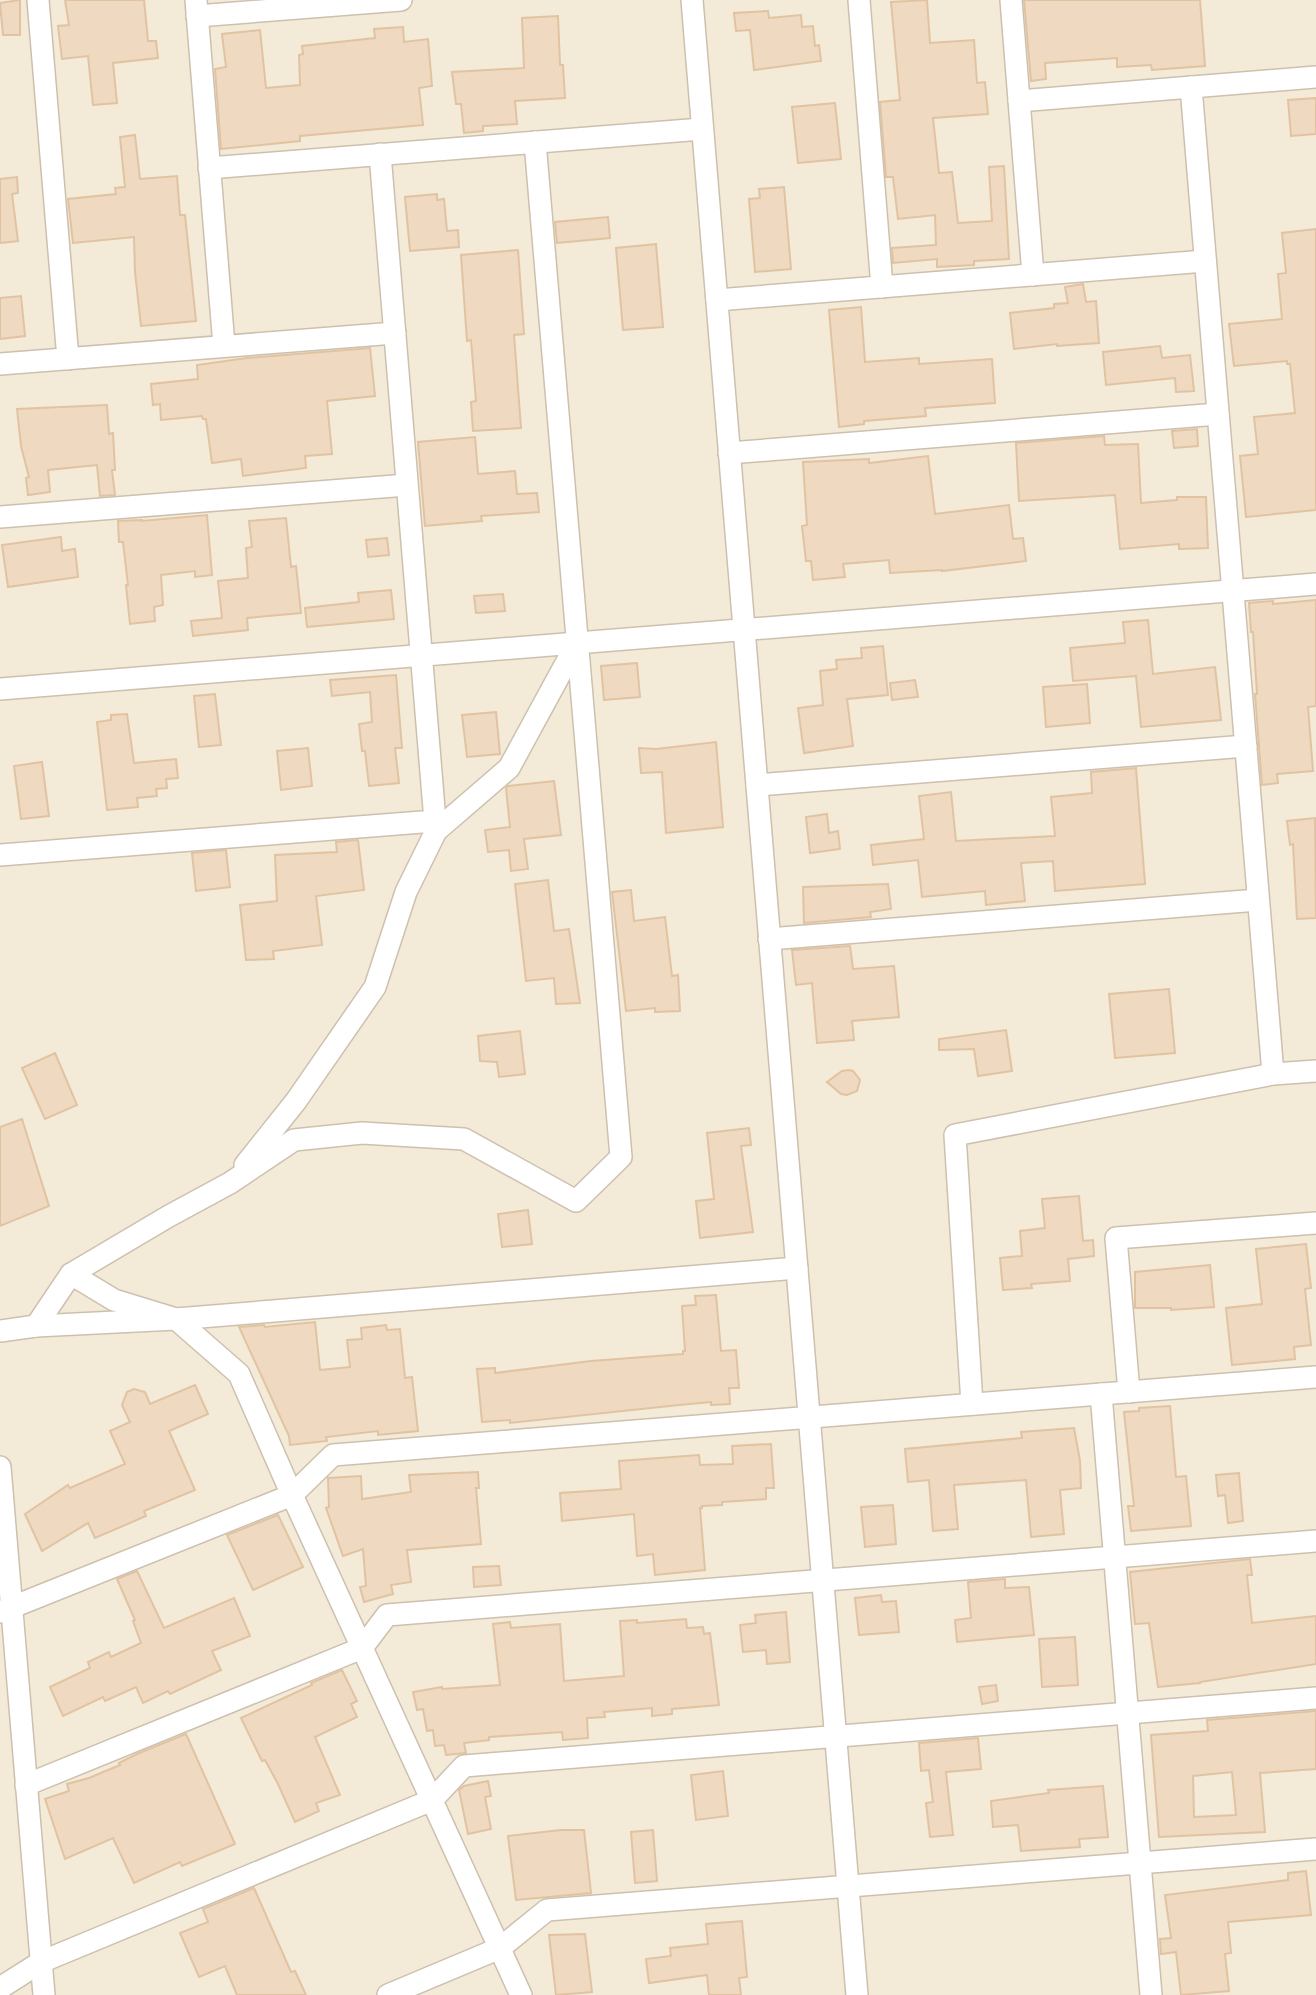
<svg xmlns="http://www.w3.org/2000/svg" width="1316" height="1995" viewBox="0 0 1316 1995" font-family="'Alegreya Sans',sans-serif">
  <rect width="100%" height="100%" fill="#fbf7e8"/>
  <rect fill="#f3ead7" x="0" y="0" width="1316" height="1995"/>
  <g fill="#efdac1" stroke="#e1c3a2" stroke-width="2" fill-rule="evenodd">
    <path d="M20,0v35h-17l-3,-32z"/>
    <path d="M65,0h79l4,41h8l2,17 -45,5 4,40 -24,2 -5,-49 -26,3 -4,-33 11,-1z"/>
    <path d="M927,0l3,43 44,-3 3,43 8,-1 3,32 -55,4 6,55 13,-1 6,51 34,-2 -3,-54 15,-1 5,93 -35,2v4l-37,2v-8l-44,4 -1,-15 44,-3 -1,-30 -37,4 -5,-42h-7l-6,-75 20,-2 -9,-98z"/>
    <path d="M1024,0h176l5,66 -53,4 -1,-5 -34,2v-9l-72,5 1,16 -15,2z"/>
    <path d="M768,11l1,7 32,-3 1,12 11,-1 2,20 4,-1 2,16 -67,9 -4,-40 -14,1 -2,-18z"/>
    <path d="M558,16l2,49h3l2,33 -50,3 2,23 -34,2v5l-19,2 -3,-29h-5l-4,-32 72,-4 -2,-50z"/>
    <path d="M403,27l1,15 24,-3 4,47 -13,2 4,37 -123,11v5l-79,8 -6,-80 11,-2 -4,-33 38,-4 6,58 34,-3 -1,-30 4,-1 -1,-8 73,-8 -1,-9z"/>
    <path d="M1316,98v36l-25,2 -3,-36z"/>
    <path d="M835,103l6,56 -43,4 -6,-56z"/>
    <path d="M135,135l5,44 37,-3 3,39h5l11,106 -55,5 -6,-54 -1,-35 -61,6 -5,-44 48,-5 -1,-6 10,-1 -5,-50z"/>
    <path d="M17,177l1,16 -6,1 6,47 -18,2v-64z"/>
    <path d="M784,187l7,82 -36,3 -6,-73 11,-1 -1,-9z"/>
    <path d="M437,194v6l7,-1 3,32 11,-1 1,17 -49,4 -5,-54z"/>
    <path d="M608,217l2,21 -53,5 -2,-21z"/>
    <path d="M1316,229v281l-70,7 -6,-61 18,-2 -4,-37 41,-4 -5,-49h-3v-3l-53,5 -5,-42 53,-5 -4,-45 8,-1 -4,-40z"/>
    <path d="M656,244l7,83 -40,3 -7,-82z"/>
    <path d="M518,250l6,84 -10,1 7,93 -48,3 -2,-29 5,-1 -5,-61 -4,1 -6,-86z"/>
    <path d="M1083,284l3,18 10,-1 3,42 -42,3v-2l-43,5 -4,-36 44,-5v-4l14,-1 -3,-16z"/>
    <path d="M21,296l4,40 -25,3v-41z"/>
    <path d="M861,307l4,55 54,-4v6l73,-5 3,44 -70,5 1,8 -62,5v3l-25,3 -10,-117z"/>
    <path d="M1160,346l2,12 28,-3 4,36 -18,1 -1,-14 -69,7 -3,-33z"/>
    <path d="M370,348l5,48 -48,5 5,53 -27,2 1,12 -63,8 -2,-17 -29,4 -6,-44h-3l-1,-3 -41,4 -1,-16 -7,1 -2,-21 47,-5 -1,-14 50,-7z"/>
    <path d="M107,405l2,29 4,-1 2,37h-3l3,25 -15,1 -3,-31 -49,5 2,22 -22,3 -2,-17 3,-1 -8,-31 -4,-37z"/>
    <path d="M1197,429l1,17 -24,2 -2,-17z"/>
    <path d="M1104,436l1,9 33,-1 3,59 36,-3v-3h29l2,51 -29,1v-5l-59,5 -5,-54 -96,6 -3,-58z"/>
    <path d="M475,437l3,37 37,-3 2,23 20,-1 2,19 -58,4 1,5 -57,5 -7,-84z"/>
    <path d="M928,456l7,58 74,-9 4,34 10,-1 3,23 -84,10v-1l-52,3 -1,-13 -46,4 2,13 -32,3 -2,-19h-5l-4,-35 5,-1 -4,-63 66,-3v4z"/>
    <path d="M207,515l5,60 -17,2v-6l-34,4 2,30 -9,2 1,14 -25,3 -4,-39h2l-5,-43h-4l-1,-21 24,-1v1z"/>
    <path d="M286,518l5,49 5,-1 5,47 -54,5 1,12 -55,6 -2,-15 31,-3 -4,-37 30,-3 -2,-30 6,-1 -3,-26z"/>
    <path d="M61,537l1,14 13,-2 3,28 -70,10 -6,-42z"/>
    <path d="M387,538l2,17 -21,2 -2,-17z"/>
    <path d="M391,590l3,29 -87,8 -2,-19 54,-6 -1,-9z"/>
    <path d="M503,594l2,17 -29,2 -2,-17z"/>
    <path d="M1316,600v106l-8,1 5,64 -36,3 1,9 -16,2 -7,-91h2l-4,-62h-2l-2,-29 24,-2v3z"/>
    <path d="M1148,620l5,54 62,-7 6,53 -80,7 -5,-51 -63,5 -3,-33 55,-5 -2,-21z"/>
    <path d="M883,646l5,49 -41,4 6,47 -49,7 -6,-45 25,-3 -3,-34 17,-2 -1,-9 26,-2 -1,-10z"/>
    <path d="M637,663l3,34 -36,3 -3,-34z"/>
    <path d="M396,675l6,73h-7l4,35 -30,3 -4,-35h-3l-3,-27 13,-2 -2,-30 -38,4 -2,-16z"/>
    <path d="M915,680l3,17 -26,3 -2,-17z"/>
    <path d="M1087,684l3,39 -44,4 -3,-40z"/>
    <path d="M215,694l6,51 -22,2 -5,-51z"/>
    <path d="M496,712l4,42 -33,3 -5,-42z"/>
    <path d="M127,714l7,49 42,-4 2,19 -12,1 1,9 -11,1 1,7 -20,2 1,9 -31,3 -10,-88 14,-2v-5z"/>
    <path d="M716,742l7,85 -57,6 -4,-61 -21,1 -2,-25 17,1z"/>
    <path d="M308,748l4,38 -31,4 -4,-39z"/>
    <path d="M42,762l7,54 -28,3 -7,-53z"/>
    <path d="M1136,768l9,116 -90,7 -2,-30 -32,2 4,38 -39,4 -1,-14 -63,6 -4,-37 -45,5 -2,-20 53,-6 -5,-43 32,-4 5,49 99,-5 -4,-39 41,-4 -1,-21z"/>
    <path d="M554,781l7,54 -37,4 4,30 -17,2 -2,-21 -21,2 -3,-22 25,-3 -4,-39 2,-2z"/>
    <path d="M827,814l2,19 9,-2 2,18 -30,4 -4,-36z"/>
    <path d="M1315,818l1,100 -19,1 -4,-75 -3,1 -3,-24z"/>
    <path d="M358,840l6,50 -48,6 6,49 -49,6 1,8 -28,1 -6,-55 37,-4 -2,-46 62,-3 -1,-10z"/>
    <path d="M226,850l4,37 -34,4 -4,-38z"/>
    <path d="M548,880l6,51 15,-2 11,74 -24,1 -2,-26 -28,3 -11,-97z"/>
    <path d="M888,884l3,25 -21,3 1,5 -67,6 -1,-36z"/>
    <path d="M631,890l3,31 31,-4 7,59 6,-1 2,36 -25,1v-4l-29,3 -14,-119z"/>
    <path d="M850,946l3,23 41,-3 5,51 -47,4 2,19 -37,3 -5,-60 -16,2 -4,-35z"/>
    <path d="M1169,989l6,64 -60,5 -6,-64z"/>
    <path d="M1006,1030l6,41 -34,5 -4,-27 -35,1v-11z"/>
    <path d="M520,1031l5,43 -26,3 -2,-15 -17,-1 -2,-25z"/>
    <path d="M55,1053l22,52 -32,14 -23,-51z"/>
    <path d="M848,1070l5,1 7,9 -3,11 -10,4 -6,-1 -14,-12 15,-11z"/>
    <path d="M22,1119l27,87 -49,20v-99z"/>
    <path d="M749,1128l2,17 -10,1 12,86 -53,6 -4,-37 18,-2 -7,-66z"/>
    <path d="M1079,1196l4,45 10,-1 1,16 -26,3 2,22 -39,3 1,4 -29,2 -3,-32 22,-2 -2,-25 25,-3 -3,-29z"/>
    <path d="M528,1210l4,34 -30,3 -4,-33z"/>
    <path d="M1306,1244l5,44 -6,1 6,56 -17,2 1,12 -63,6 -6,-57 36,-4 -6,-55z"/>
    <path d="M1210,1265l4,42 -43,3v-2h-36v-36z"/>
    <path d="M716,1295l5,56 15,-1 3,38h-10l1,16 -19,1v-3l-32,3 -169,18v-3l-28,2 -5,-53 18,-1v5l96,-12 92,-7v-3h2l-3,-45 14,-1 -1,-9z"/>
    <path d="M315,1322l5,48 30,-3 -3,-27 15,-1 -1,-11 25,-3 1,5 13,-1 5,49 7,-1 6,54 -40,4v-4l-52,6 1,4 -37,4 -1,-9 -50,-109 25,-2 1,2z"/>
    <path d="M195,1385l13,29 -39,17 26,59 -51,21 2,5 -51,22 -7,-15 -46,28 -17,-37 43,-29 2,3 55,-24 -15,-33 20,-9 -8,-17 5,-13 7,-3 11,3 5,12z"/>
    <path d="M1170,1406l6,71 10,-1 5,50 -60,5 -3,-25h6l-10,-94 15,-1v-3z"/>
    <path d="M1074,1428l6,33 1,27 -21,2 4,44 -33,3 -5,-57 -72,5 4,44 -25,2 -4,-51 -21,2 -3,-33 117,-11 -1,-6z"/>
    <path d="M771,1444l3,44h-8v11l-44,3v3l-20,1v2h-2l5,62 -50,5 -2,-21 -16,2 -3,-42 -72,7 -2,-28 61,-4 -2,-28 80,-6 1,10 33,-1 -1,-18z"/>
    <path d="M478,1472l1,16h-3l5,56 -74,6 4,32 -20,3 2,9 -29,8 -4,-15 6,-1 -3,-37 -20,7 -17,-48 3,-1 -1,-29 33,-2 1,23 49,-7 -2,-17z"/>
    <path d="M1239,1473l4,48 -15,2 -3,-28 -7,1 -2,-21z"/>
    <path d="M893,1505l3,39 -31,3 -4,-40z"/>
    <path d="M278,1515l25,52 -50,23 -26,-55z"/>
    <path d="M1250,1559l2,16h-5l5,48 64,-7v48l-116,18v1l-42,4 -9,-64 -14,1 -5,-52z"/>
    <path d="M499,1566l2,19 -27,2 -1,-20z"/>
    <path d="M137,1571l27,57 70,-30 16,38 -38,15 9,19 -51,24 -2,-3 -25,12 -7,-16 -31,14 -2,-4 -40,19 -13,-29 40,-19 -2,-6 21,-10 2,5 30,-14 -8,-22 2,-1 -18,-41z"/>
    <path d="M1005,1579v9l24,-1 5,48 -77,7 -2,-22 16,-2 -3,-36z"/>
    <path d="M881,1595l1,7 14,-1 3,31 -40,3 -4,-37z"/>
    <path d="M786,1612l4,50 -23,2 -1,-14 -23,2 -3,-27 16,-2 -1,-8z"/>
    <path d="M686,1619l1,9 16,-1 1,7 6,-1 9,72 -47,4v5l-20,2v-8l-48,4 1,5 -18,1 1,20 -25,2 -1,-8 -73,5v3l-25,3 2,10 -20,2 -2,-10 -9,1 -2,-16 -6,1 -4,-22 -6,1 -4,-18 29,-5v2l58,-4 -7,-61 17,-2 1,6 49,-4 4,57 60,-5 -4,-55 17,-1v3z"/>
    <path d="M1075,1637l3,48 -36,2 -3,-48z"/>
    <path d="M342,1670l15,31 -6,3 6,13 -42,20 25,58 -24,8 3,8 -24,11 -17,-38 -13,-24 -3,1 -21,-43 71,-33 -1,-2z"/>
    <path d="M996,1685l2,16 -16,3 -3,-17z"/>
    <path d="M1316,1711v58l-56,4 5,59 -106,5 -8,-102 57,-4 -1,-11zM1232,1772l4,43 -42,2 -1,-41z"/>
    <path d="M186,1734l49,110 -53,22 -2,-4 -46,21 -21,-45 -48,21 -20,-60 24,-8 -2,-7 22,-6 31,-13 -1,-2 18,-9z"/>
    <path d="M978,1738l3,31 -35,3 7,63 -23,2 -4,-34 7,-1 -4,-32 -8,1 -2,-28z"/>
    <path d="M723,1771l5,45 -32,4 -5,-45z"/>
    <path d="M488,1781l3,15 -6,1 6,32 -23,5 -9,-44 5,-4z"/>
    <path d="M1103,1786l5,51 -29,2 1,8 -59,4 -3,-26 -25,2 -2,-26 58,-8 -1,-3z"/>
    <path d="M561,1830h23l7,63 -75,7 -8,-64z"/>
    <path d="M653,1830l4,51 -22,2 -4,-51z"/>
    <path d="M1306,1871l5,44 -83,7 3,31 -6,1 4,37 -48,4 -5,-43 -15,2 -1,-15 11,-1 -6,-43 123,-15v-7z"/>
    <path d="M254,1888l37,84 4,-1 11,24h-69l-12,-29 -26,11 -19,-44 28,-11 -5,-13z"/>
    <path d="M742,1921l5,56 -8,1 2,17h-32l-2,-20 -58,8 -3,-24 25,-3 -1,-8 38,-4 -2,-20z"/>
    <path d="M585,1934l7,58 -36,3 -7,-60z"/>
  </g>
  <g fill="none" stroke-linecap="round" stroke-linejoin="round">
    <g stroke="#cdc0af" stroke-width="24">
      <g id="minor">
        <path d="M38,0l30,359"/>
        <path d="M196,0l28,346"/>
        <path d="M692,0l165,1995"/>
        <path d="M859,0l23,287"/>
        <path d="M1011,0l22,275"/>
        <path d="M197,16l204,-16"/>
        <path d="M1191,87l82,987"/>
        <path d="M1019,101l297,-24"/>
        <path d="M209,168l493,-39"/>
        <path d="M717,300l488,-39"/>
        <path d="M0,364l395,-31"/>
        <path d="M729,453l489,-39"/>
        <path d="M0,517l407,-32"/>
        <path d="M0,689l1316,-105"/>
        <path d="M757,785l489,-39"/>
        <path d="M0,855l435,-34 -55,-667"/>
        <path d="M769,939l489,-39"/>
        <path d="M245,1165l51,-64 79,-114 31,-95 30,-61 73,-63 68,-125"/>
        <path d="M71,1274l43,26 62,19 63,55 53,121 229,500"/>
        <path d="M36,1326l35,-52 98,-58 61,-33 64,-43 68,-7 102,6 112,62 45,-44 -86,-1015"/>
        <path d="M0,1331l36,-5 140,-7 621,-51"/>
        <path d="M1129,1392l-13,-154 200,-15"/>
        <path d="M1101,1394l50,601"/>
        <path d="M972,1404l-17,-269 318,-61 43,-3"/>
        <path d="M0,1467l44,528"/>
        <path d="M0,1612l292,-117 41,-40 983,-78"/>
        <path d="M26,1785l336,-137 25,-33 929,-74"/>
        <path d="M0,1988l41,-26 391,-162 32,-34 852,-68"/>
        <path d="M388,1995l112,-47 47,-38 769,-61"/>
      </g>
    </g>
    <use href="#minor" stroke="#fff" stroke-width="21"/>
  </g>
</svg>
